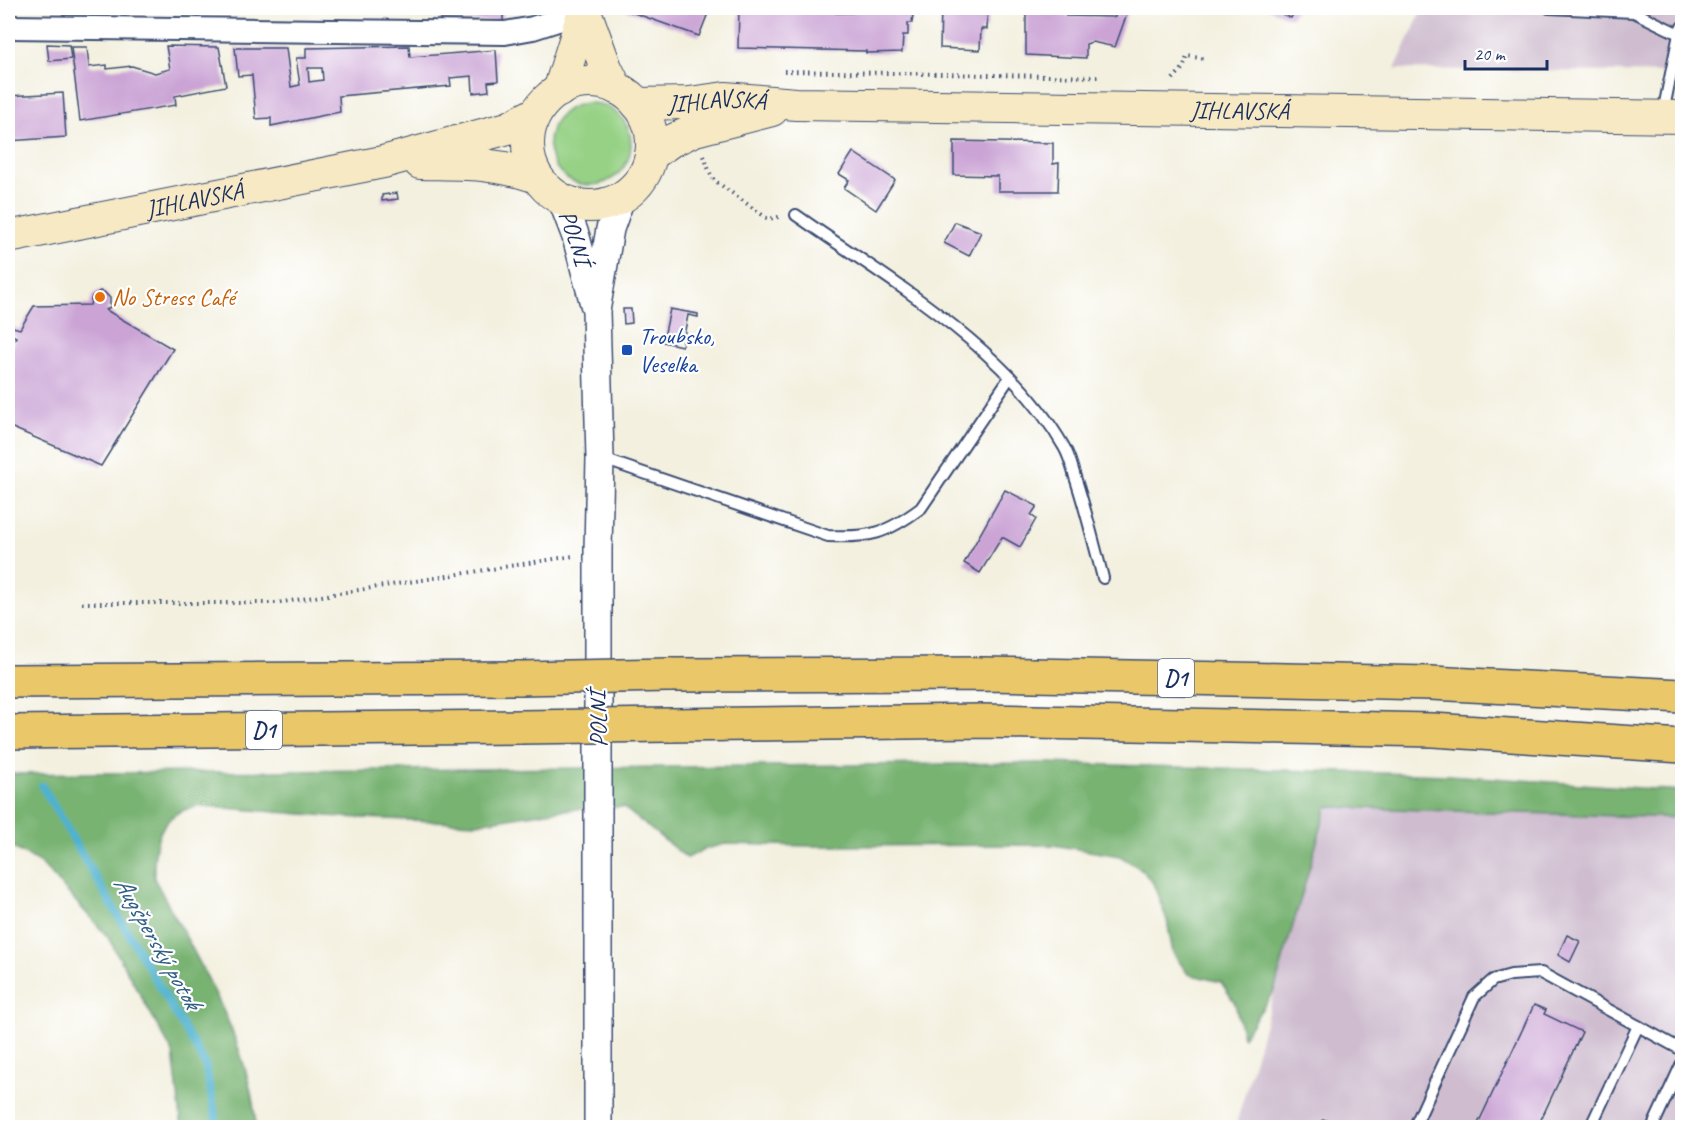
<svg xmlns="http://www.w3.org/2000/svg" width="1690" height="1135" viewBox="0 0 1690 1135" font-family="Caveat,sans-serif">
  <rect width="100%" height="100%" fill="#fff"/>
  <filter id="ink" filterUnits="userSpaceOnUse"><feTurbulence type="fractalNoise" baseFrequency=".0167" numOctaves="2"/><feDisplacementMap in="SourceGraphic" scale="12" xChannelSelector="R" yChannelSelector="G"/><feConvolveMatrix kernelMatrix="1 2 1 2 8 2 1 2 1" color-interpolation-filters="sRGB"/></filter>
  <filter id="wash" filterUnits="userSpaceOnUse"><feTurbulence type="fractalNoise" baseFrequency=".008" numOctaves="4" result="noise"/><feDisplacementMap in="SourceGraphic" scale="24" xChannelSelector="R" yChannelSelector="G"/><feGaussianBlur stdDeviation="1.35" result="paint"/><feColorMatrix in="noise" values="0 0 0 0 0 0 0 0 0 0 0 0 0 0 0 0 0 1.4 0 .05"/><feComposite in="paint" operator="in"/></filter>
  <g filter="url(#wash)">
    <rect width="100%" height="100%" fill="#f3f0df"/>
    <g fill="#cfbdcf">
      <path d="M1423,8h259v65l-287,-4z"/>
      <path d="M1327,807l355,11v309l-447,1z"/>
    </g>
    <circle fill="#96d185" stroke="#588072" stroke-width="1.5" cx="590" cy="144" r="41"/>
    <path fill="#78b372" stroke="#4a7168" stroke-width="1.5" d="M1046,763l402,12 234,16v27l-355,-11 -53,184 -31,46 -8,-34 -14,-21 -33,-8 -15,-21 -6,-33 -14,-37 -12,-14 -21,-13 -67,-11 -241,1 -87,-2 -20,5 -18,9 -64,-51 -63,3 -83,13 -136,-6 -141,-11c-41,6 -47,35 -46,72 40,76 96,162 102,249l-74,1 -9,-75 -66,-117 -66,-73 -33,-18v-71z"/>
    <g fill="none" stroke-linecap="round" stroke-linejoin="round">
      <path stroke="#50b2cf" stroke-width="8" d="M42,786l163,278 13,64"/>
    </g>
    <g id="blocks">
      <g fill="#cba4d5" fill-rule="evenodd">
        <path d="M441,8h62v13l-63,-1z"/>
        <path d="M620,8h90l-11,28z"/>
        <path d="M739,8h99l-2,5h16v-5h56v6h5l-1,9h-4v12h-5l-1,17 -36,1v-2l-128,-3z"/>
        <path d="M941,8h47l-1,21h-6l-1,21 -40,-2z"/>
        <path d="M1029,8h40l-3,8 49,1 4,-9h10l-14,39 -23,-5 -6,2v14l-60,-3v-41z"/>
        <path d="M1267,8h29l-5,10z"/>
        <path d="M47,44l22,1 2,14 -22,2z"/>
        <path d="M166,46l53,1 7,39 -51,10 1,9 -96,16 -9,-74h16l2,20 18,-2v4l25,-3 23,7 15,-4z"/>
        <path d="M409,46l1,11 86,-7 2,31 -10,1 1,9 -16,2 -1,-17 -22,2 1,8 -112,10 1,16 -69,14v-8l-15,1 -4,-44 -14,1 -3,-28h51l5,39 9,-2 -4,-27h10v-10zM308,68h14l1,12 -14,2z"/>
        <path d="M63,93l3,44 -58,4v-45z"/>
        <path d="M954,141l99,2v21l6,-1 -1,28h-60v-15l-44,-1z"/>
        <path d="M853,152l42,28 -19,30 -32,-22 5,-8 -10,-6z"/>
        <path d="M397,193l1,6 -16,2v-6z"/>
        <path d="M955,222l26,10 -12,24 -25,-13z"/>
        <path d="M100,291l4,1 6,6v9l-4,3 67,39 -72,117 -93,-40v-75l8,-14 -8,-4 1,-7 11,3 14,-23 56,-1 2,-9z"/>
        <path d="M623,309h8l1,14 -8,1z"/>
        <path d="M670,309l28,5v3l-10,-2 -6,31 -19,-4z"/>
        <path d="M1005,490l32,16 -6,9 5,4 -16,28 -18,-10 -22,36 -16,-10z"/>
        <path d="M1567,935l13,6 -10,21 -12,-7z"/>
        <path d="M1534,1005l12,5 -2,4 38,18 -45,96h-61z"/>
      </g>
    </g>
  </g>
  <g filter="url(#ink)">
    <use href="#blocks" fill-opacity="0" stroke="#3b4c71" stroke-width="1.5"/>
    <g fill="none" stroke-linecap="round" stroke-linejoin="round">
      <g stroke="#3b4c71" stroke-width="14">
        <g id="service">
          <path d="M1549,8l85,4 45,22"/>
          <path d="M1663,113l16,-79 3,-7"/>
          <path d="M796,215c91,64 212,133 268,232 5,8 8,20 11,30 11,33 19,67 28,101"/>
          <path d="M600,458l228,78c42,2 58,-2 93,-28l89,-131"/>
          <path d="M1325,1126l2,2"/>
          <path d="M1414,1128l60,-131 19,-17 18,-5 30,-2 141,77"/>
          <path d="M1590,1128l48,-102"/>
          <path d="M1652,1128l30,-65"/>
        </g>
      </g>
      <g stroke="#3b4c71" stroke-width="26">
        <path id="minor" d="M8,27l497,6 28,-5 52,-17"/>
      </g>
      <g stroke="#3b4c71" stroke-width="30">
        <g id="tertiary">
          <path id="s1" d="M562,200l14,37 18,67"/>
          <path d="M598,1128v-578l2,-92 -4,-147 14,-82 11,-31"/>
        </g>
      </g>
      <g stroke="#3b4c71" stroke-width="34">
        <g id="secondary">
          <path d="M585,11l21,57 10,20"/>
          <circle cx="590" cy="144" r="62"/>
          <path d="M559,91l26,-83"/>
          <path id="s2" d="M637,104l52,-1 36,-5 71,6 886,13"/>
          <path d="M651,155l20,-14 24,-11 77,-20"/>
          <path d="M420,163c44,1 74,-1 117,14"/>
          <path id="s3" d="M8,237l375,-75 125,-34 28,-15"/>
        </g>
      </g>
      <g stroke="#3b4c71" stroke-width="36">
        <g id="motorway">
          <path d="M669,675l315,-1 447,9 251,13"/>
          <path d="M8,681l512,-3"/>
          <path d="M670,725l311,-4 452,9 249,16"/>
          <path d="M8,732l513,-5"/>
        </g>
      </g>
      <g stroke="#3b4c71" stroke-width="4" stroke-dasharray="1.5 4.5" stroke-linecap="butt">
        <path d="M784,71l314,6"/>
        <path d="M1173,79l11,-12 3,-11 19,3"/>
        <path d="M704,156l6,17 4,7 54,39 11,-2"/>
        <path d="M82,603h195l296,-47"/>
      </g>
      <use href="#service" stroke="#fff" stroke-width="10"/>
      <use href="#minor" stroke="#fff" stroke-width="22"/>
      <use href="#tertiary" stroke="#fff" stroke-width="27"/>
      <use href="#secondary" stroke="#f7e9c3" stroke-width="32"/>
      <use href="#motorway" stroke="#eac769" stroke-width="33"/>
      <g stroke="#3b4c71" stroke-width="36" stroke-linecap="butt">
        <g id="motorway-bridge">
          <path d="M520,678l149,-3"/>
          <path d="M521,727l149,-2"/>
        </g>
      </g>
      <use href="#motorway-bridge" stroke="#eac769" stroke-width="33"/>
    </g>
  </g>
  <circle fill="#e8710a" stroke="#fff" stroke-width="2" cx="100" cy="297" r="6"/>
  <rect fill="#1a4fb4" stroke="#fff" stroke-width="2" x="621" y="344" width="12" height="12" rx="3"/>
  <g text-anchor="middle" stroke-width="4.5" stroke-linejoin="round" paint-order="stroke">
    <g fill="#fff" stroke="#5f6d8e" stroke-width="1.5">
      <rect x="1158" y="659" width="36" height="38" rx="4.5"/>
      <rect x="246" y="711" width="36" height="38" rx="4.5"/>
    </g>
    <g font-size="22" font-weight="bold" fill="#1b2f5e">
      <text x="1176" y="686">D1</text>
      <text x="264" y="738">D1</text>
    </g>
    <g font-size="24" fill="#1b2f5e" stroke="#fff">
      <text dy="8" stroke="none"><textPath href="#s2" startOffset="80">JIHLAVSKÁ</textPath></text>
      <text dy="8" stroke="none"><textPath href="#s2" startOffset="603">JIHLAVSKÁ</textPath></text>
      <text dy="8" stroke="none"><textPath href="#s3" startOffset="190">JIHLAVSKÁ</textPath></text>
      <text dy="8" stroke="none"><textPath href="#s1" startOffset="40">POLNÍ</textPath></text>
      <text transform="translate(598 719) rotate(-90)" y="8">POLNÍ</text>
    </g>
    <g font-size="24" fill="#c56008" stroke="#fff" text-anchor="start">
      <text x="112" y="305">No Stress Café</text>
    </g>
    <g font-size="24" fill="#164399" stroke="#fff" text-anchor="start">
      <text x="639" y="344">Troubsko,<tspan x="639" dy="28">Veselka</tspan></text>
    </g>
    <g font-size="26" font-style="italic" fill="#2e5d86" stroke="#fff">
      <text transform="translate(158 942) rotate(60)" y="9">Augšperský potok</text>
    </g>
  </g>
  <rect width="1690" height="1135" fill="none" stroke="#fff" stroke-width="30"/>
  <path d="M1465 60v9h82v-9" fill="none" stroke="#1b2f5e" stroke-width="3"/>
  <text x="1474" y="60" font-size="18" fill="#1b2f5e" stroke="#ffffff" stroke-width="4.5" paint-order="stroke">20 m</text>
</svg>
